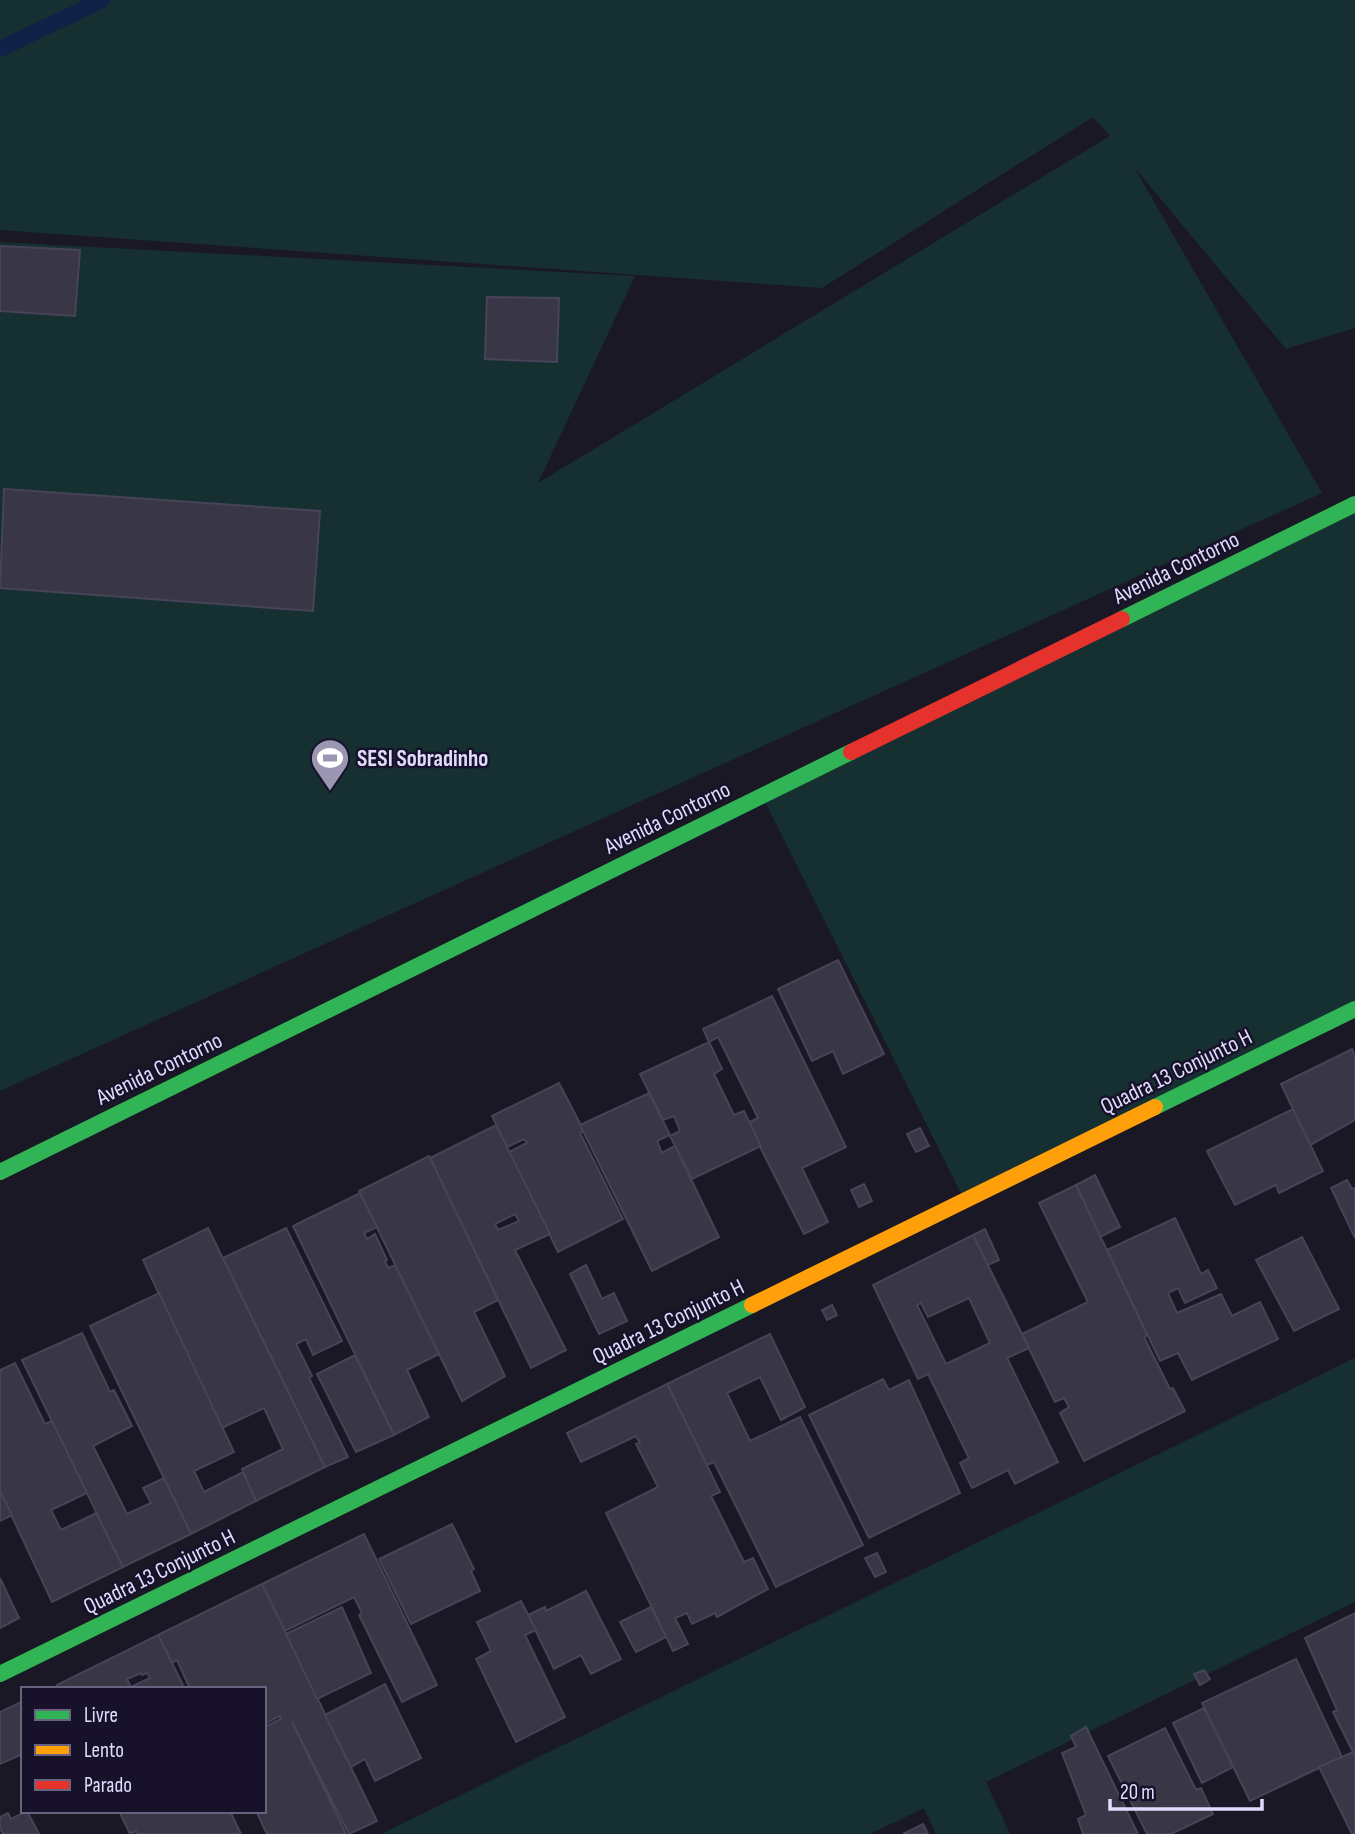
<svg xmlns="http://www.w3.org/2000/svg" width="1355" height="1834" viewBox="0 0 1355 1834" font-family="'Sofia Sans Condensed',sans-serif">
  <rect width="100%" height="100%" fill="#1a1824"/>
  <g fill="#163032">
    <path d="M0,0h1355v328l-69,21 -152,-182 188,326 -1322,598v-849l635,34 -97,207 572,-347 -17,-19 -271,171 -822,-58z"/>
    <path d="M1355,504v505l-390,192 -203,-405z"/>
    <path d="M1355,1358v244l-369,180 24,52h-74l-12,-26 -54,26h-489z"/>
  </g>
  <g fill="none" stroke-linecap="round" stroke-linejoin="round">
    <path stroke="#102248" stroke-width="16" d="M0,49l102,-49"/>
  </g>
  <g fill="#393646" stroke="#474358" stroke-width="2" fill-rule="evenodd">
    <path d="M0,246l80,4 -5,66 -75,-5z"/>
    <path d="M487,297l72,1 -2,64 -72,-3z"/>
    <path d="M4,489l316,22 -7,100 -313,-23z"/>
    <path d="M838,960l46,94 -41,20 -10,-23 -21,10 -34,-72z"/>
    <path d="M772,996l74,151 -44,21 26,54 -24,12 -56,-111 10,-5 -40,-81 -9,5 -6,-13z"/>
    <path d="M709,1042l13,27 -8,5 20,41 10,-4 17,35 -69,33 -22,-43 10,-5 -6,-15 -11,4 -23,-46z"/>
    <path d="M1352,1049l3,7v64l-45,25 -29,-61z"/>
    <path d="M559,1083l25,48 -4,2 43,86 -65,33 -49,-100 18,-9 -3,-4 -17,8 -15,-31z"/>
    <path d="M649,1093l21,42 -13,6 5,12 13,-7 44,91 -67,34 -72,-146z"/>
    <path d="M1293,1109l30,62 -44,22 -3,-8 -41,20 -28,-54z"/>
    <path d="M496,1125l54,109 -35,16 51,100 -35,18 -101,-210zM515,1214l4,7 -21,9 -3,-6z"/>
    <path d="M920,1128l9,18 -13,6 -9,-18z"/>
    <path d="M429,1156l69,144 -24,12 31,64 -43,25 -103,-210z"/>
    <path d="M1095,1175l25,52 -20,10 -24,-52z"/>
    <path d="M1347,1180l5,9 3,-1v50l-24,-50z"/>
    <path d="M864,1184l8,17 -13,6 -8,-17z"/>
    <path d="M1076,1185l71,150 -3,2 26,52 3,-1 12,23 -101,50 -24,-48 9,-6 -5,-9 -9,4 -33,-68 66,-32 -49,-99z"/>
    <path d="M360,1193l17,34 -13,6 3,6 8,-5 12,26 -2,1 3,7 7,-3 44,89 -32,16 22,47 -35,18 -101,-209z"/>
    <path d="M1175,1218l26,56 7,-4 9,18 -32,15 -7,-15 -10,5 9,20 44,-19 11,22 28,-14 18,37 -86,41 -14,-27 -18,8 -53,-111z"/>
    <path d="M208,1228l117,239 -69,34 -14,-32 41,-20 -19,-41 -42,20 -79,-168z"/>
    <path d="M286,1228l56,113 -29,14 -7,-16 -10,5 16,32 -3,2 39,79 -23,10 -102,-209z"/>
    <path d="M985,1229l14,31 -11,5 -15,-30z"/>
    <path d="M973,1235l56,113 -22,10 51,104 -43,22 -7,-14 -36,18 -12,-25 9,-5 -41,-84 -10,5 -45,-94zM969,1298l21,45 -44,21 -29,-59 4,-2 7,14z"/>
    <path d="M1302,1237l37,72 -45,22 -38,-71z"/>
    <path d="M586,1265l16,34 12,-6 13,28 -28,13 -29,-60z"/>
    <path d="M159,1293l75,159 -40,19 10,21 39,-20 13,29 -65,33 -101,-208z"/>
    <path d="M832,1305l5,10 -10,5 -5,-10z"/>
    <path d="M82,1333l28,59 4,-2 18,36 -39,20 34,68 24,-11 -8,-15 21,-10 27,56 -68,33 -101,-207z"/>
    <path d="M770,1334l35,73 -24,13 -21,-43 -33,16 23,48 50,-24 63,128 -87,42 -62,-125 -7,3 -40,-81z"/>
    <path d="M355,1355l39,80 -38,17 -39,-78z"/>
    <path d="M15,1363l30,61 7,-3 35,72 -36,17 10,20 35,-17 27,54 -71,35 -52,-111v-121z"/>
    <path d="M883,1379l6,11 20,-10 51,113 -91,45 -60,-123z"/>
    <path d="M667,1384l53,108 -9,4 33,66 9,-4 15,31 -51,28 -2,-4 -23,11 -5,-11 -12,5 13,26 -15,7 -67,-138 52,-26 -22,-43 4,-1 -4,-7 -55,26 -14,-29z"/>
    <path d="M0,1491l12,24 -12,6z"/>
    <path d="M452,1524l22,45 -3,2 9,20 -69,33 -32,-65z"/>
    <path d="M364,1534l73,151 -35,17 -43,-87 3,-2 -8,-16 -69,34 -23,-47z"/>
    <path d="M877,1553l9,19 -11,5 -10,-19z"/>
    <path d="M0,1578l19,40 -19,10z"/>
    <path d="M262,1584l115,237 -28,13 -57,-112 54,112h-79l-11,-23h8v-84l17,-8 -1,-3 -16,8v-35h-74l-13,-29 -5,3 -14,-28z"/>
    <path d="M586,1591l35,68 -30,15 -10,-19 -27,14 -26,-54 17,-8 1,4z"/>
    <path d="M521,1601l15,29 -11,5 40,82 -49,25 -40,-83 15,-8 -14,-29z"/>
    <path d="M342,1607l29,66 -54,26 -31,-65z"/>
    <path d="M651,1607l15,30 -30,15 -16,-30z"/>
    <path d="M1355,1613v143l-22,-44 4,-2 -32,-72z"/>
    <path d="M158,1635l27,54h-126l-2,-4zM141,1673l1,2 5,-2 3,5 -19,9 -4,-8z"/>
    <path d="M1296,1659l46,98 -92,44 -48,-98z"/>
    <path d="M1204,1670l6,9 -10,6 -6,-11z"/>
    <path d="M385,1684l36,74 -46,23 -10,-22 -14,8 -26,-52z"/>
    <path d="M23,1701v60l-3,-6 -20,9v-52z"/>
    <path d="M1204,1708l29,59 -31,16 -29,-60z"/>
    <path d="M1086,1727l52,107h-55l-5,-15 8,-4 -24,-62 14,-6 -5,-11z"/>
    <path d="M1165,1728l31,62 5,-2 12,26 -42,20h-24l-39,-78z"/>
    <path d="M1353,1752l2,4v78h-3l-33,-67z"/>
    <path d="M27,1811l12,23h-36l-3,-6v-11l8,-4 3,6z"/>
    <path d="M119,1811h111l11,23h-104l-1,-3 -6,3z"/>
    <path d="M923,1824l5,10h-25z"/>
  </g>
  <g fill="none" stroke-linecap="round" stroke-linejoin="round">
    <g stroke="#30b455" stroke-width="16">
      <path d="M1122,619l233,-115"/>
      <path d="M1155,1107l200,-98"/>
      <path d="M0,1172l851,-420"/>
      <path d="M0,1674l752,-369"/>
    </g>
    <path stroke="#ff9f0a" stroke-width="16" d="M752,1305l403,-198"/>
    <path stroke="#e5322d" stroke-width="16" d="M851,752l271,-133"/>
  </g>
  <defs>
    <g id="stadium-pin" transform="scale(2.0125)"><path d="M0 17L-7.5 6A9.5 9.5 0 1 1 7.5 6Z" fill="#9b97b2" stroke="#17122a"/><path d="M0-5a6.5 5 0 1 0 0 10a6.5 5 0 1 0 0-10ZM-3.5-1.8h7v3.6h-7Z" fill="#fff"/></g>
  </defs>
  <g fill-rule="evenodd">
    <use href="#stadium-pin" x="330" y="758"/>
  </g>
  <g text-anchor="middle" stroke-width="5" stroke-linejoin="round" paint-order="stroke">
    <g font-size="23" fill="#e1dcfe" stroke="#17122a">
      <text transform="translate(1176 567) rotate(-26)" y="8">Avenida Contorno</text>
      <text transform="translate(667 817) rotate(-26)" y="8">Avenida Contorno</text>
      <text transform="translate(159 1068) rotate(-26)" y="8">Avenida Contorno</text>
      <text transform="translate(1176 1071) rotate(-26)" y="8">Quadra 13 Conjunto H</text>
      <text transform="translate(668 1321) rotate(-26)" y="8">Quadra 13 Conjunto H</text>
      <text transform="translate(159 1571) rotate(-26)" y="8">Quadra 13 Conjunto H</text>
    </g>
    <g font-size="23" font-weight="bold" fill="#e1dcfe" stroke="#17122a" text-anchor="start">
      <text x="357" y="766">SESI Sobradinho</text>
    </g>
  </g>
  <rect x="21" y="1687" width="245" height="126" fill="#17122a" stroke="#68637f" stroke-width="2"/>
  <rect x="35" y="1710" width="35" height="10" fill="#30b455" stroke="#68637f" stroke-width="2"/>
  <text x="84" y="1722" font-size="21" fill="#e1dcfe">Livre</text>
  <rect x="35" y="1745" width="35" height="10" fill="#ff9f0a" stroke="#68637f" stroke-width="2"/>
  <text x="84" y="1757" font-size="21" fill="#e1dcfe">Lento</text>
  <rect x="35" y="1780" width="35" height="10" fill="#e5322d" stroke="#68637f" stroke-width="2"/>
  <text x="84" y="1792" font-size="21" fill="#e1dcfe">Parado</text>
  <path d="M1110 1799v10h152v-10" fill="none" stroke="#e1dcfe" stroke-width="3.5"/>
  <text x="1120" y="1799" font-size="21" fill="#e1dcfe" stroke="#17122a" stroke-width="5" paint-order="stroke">20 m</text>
</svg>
